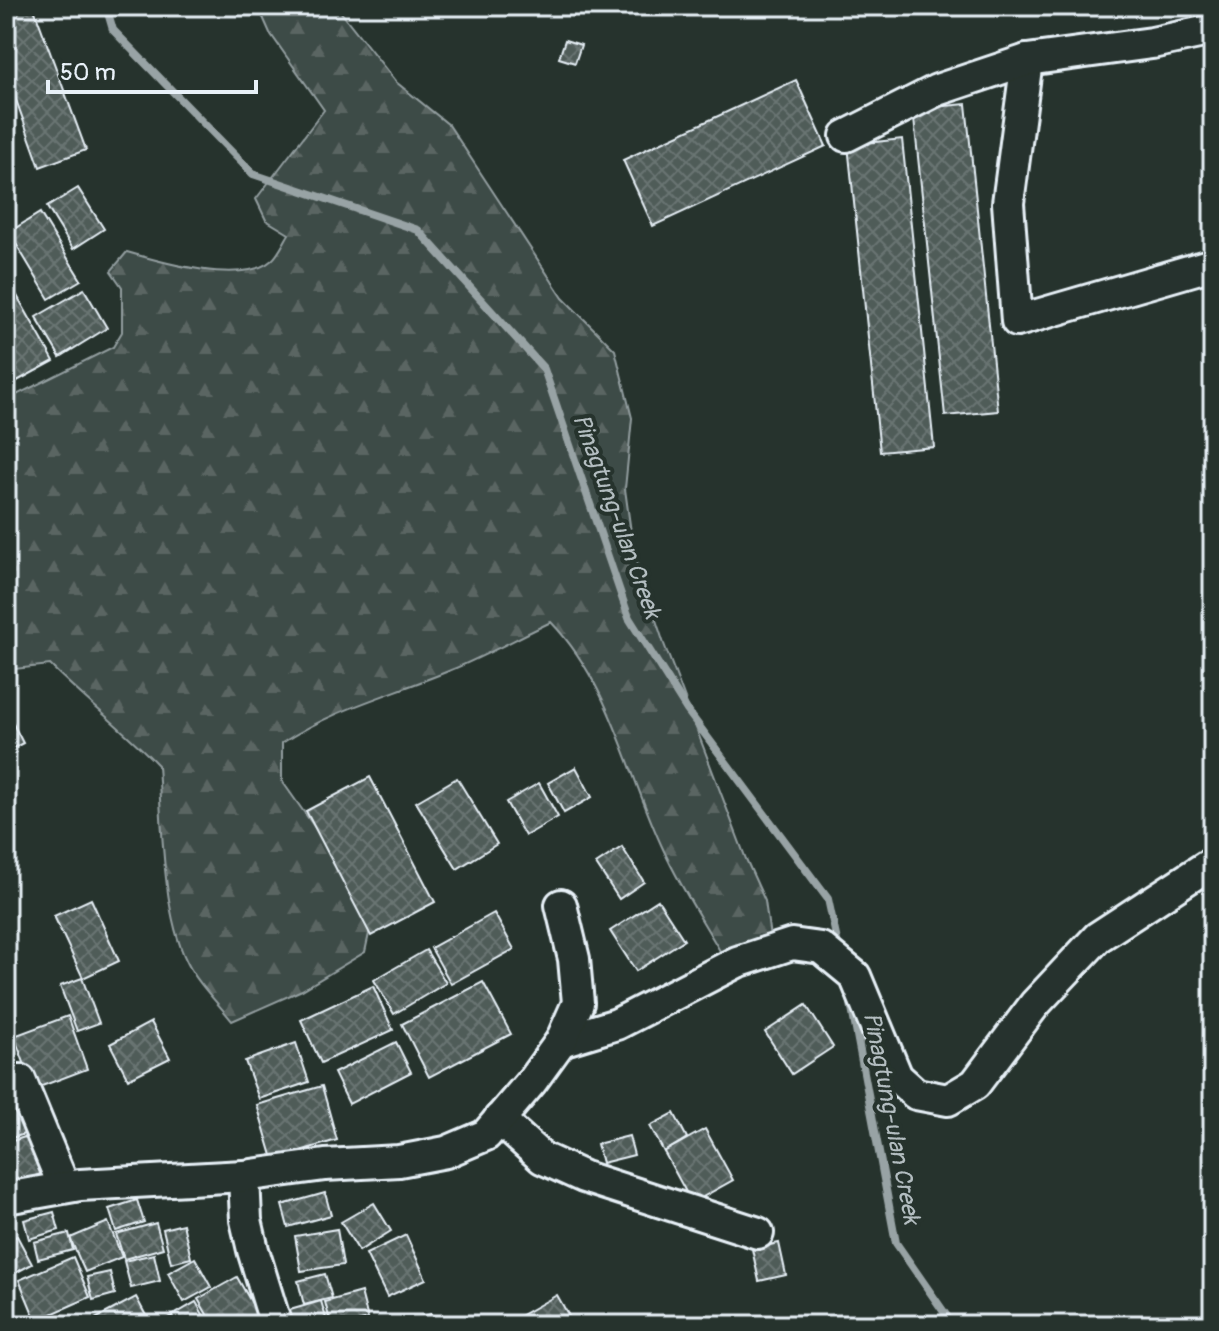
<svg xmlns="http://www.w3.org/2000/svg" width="1219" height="1331" viewBox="0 0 1219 1331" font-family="Pangolin,sans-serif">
  <defs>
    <pattern id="forest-firs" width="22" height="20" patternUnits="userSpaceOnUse" patternTransform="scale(2)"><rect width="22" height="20" fill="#3e4b47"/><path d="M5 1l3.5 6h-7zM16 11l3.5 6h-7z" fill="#5a6562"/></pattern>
    <pattern id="building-cross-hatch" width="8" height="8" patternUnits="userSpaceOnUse" patternTransform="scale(2)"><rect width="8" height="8" fill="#505c59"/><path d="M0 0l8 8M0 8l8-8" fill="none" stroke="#697472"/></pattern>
  </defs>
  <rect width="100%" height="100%" fill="#26332d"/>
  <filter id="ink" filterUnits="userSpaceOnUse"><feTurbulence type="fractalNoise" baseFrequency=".0125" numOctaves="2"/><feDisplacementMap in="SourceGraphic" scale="16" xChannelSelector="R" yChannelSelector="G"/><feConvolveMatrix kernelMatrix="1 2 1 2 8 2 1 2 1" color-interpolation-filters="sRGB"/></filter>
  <g filter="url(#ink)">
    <path fill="url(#forest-firs)" stroke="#939ea0" stroke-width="2" d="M258,6h78l60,76 53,43 114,173 52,52 17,68 -7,71 9,65 30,90 82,215 19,42 5,36 -46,21c-20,-35 -43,-70 -60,-107 -37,-78 -52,-165 -113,-229 -34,16 -66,34 -100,48 -60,25 -113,37 -169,73v38l79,112 9,36 -5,23 -63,38 -70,31c-15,-19 -35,-38 -45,-59 -25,-50 -25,-141 -29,-197 -34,-35 -73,-65 -108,-100l-44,5v-270l107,-53 9,-15v-45l-11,-16 16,-19c34,10 116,34 145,8 7,-6 12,-18 17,-26l-23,-14 -10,-21 68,-89 -54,-77z"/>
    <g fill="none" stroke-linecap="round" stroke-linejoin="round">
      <g stroke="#98a3a5" stroke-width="8">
        <path d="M106,6l7,24 140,144 165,56 126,139 85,249 58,92 141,189 11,51"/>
        <path d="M850,998l46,245 57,82"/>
      </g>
    </g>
    <g fill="url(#building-cross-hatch)" stroke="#e8f1f8" stroke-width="2">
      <path d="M6,6h27l53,144 -46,17 -34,-95z"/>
      <path d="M565,40l16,5 -6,18 -16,-5z"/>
      <path d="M796,80l30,66 -173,80 -30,-66z"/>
      <path d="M966,104l32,307 -53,5 -32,-307z"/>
      <path d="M902,139l32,308 -54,5 -32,-307z"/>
      <path d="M78,188l26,41 -31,20 -26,-42z"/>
      <path d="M40,213l41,67 -32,19 -40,-67z"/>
      <path d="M7,278l47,83 -48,26v-108z"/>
      <path d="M84,289l23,39 -47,29 -24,-40z"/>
      <path d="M6,710l17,33 -17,9z"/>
      <path d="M576,767l16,30 -28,16 -16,-30z"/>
      <path d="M370,777l65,125 -64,34 -65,-125z"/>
      <path d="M457,778l40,66 -40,25 -41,-67z"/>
      <path d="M539,783l19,34 -33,19 -19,-34z"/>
      <path d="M622,847l22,35 -25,17 -23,-35z"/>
      <path d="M91,899l28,62 -36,17 -29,-62z"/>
      <path d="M658,900l26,40 -48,31 -26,-40z"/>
      <path d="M494,913l20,36 -63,35 -20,-36z"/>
      <path d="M426,950l20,33 -52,31 -20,-34z"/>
      <path d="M82,978l17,45 -22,8 -17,-45z"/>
      <path d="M483,982l28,52 -82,43 -27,-53z"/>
      <path d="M373,986l20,44 -72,33 -20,-43z"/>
      <path d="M806,1005l27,42 -41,27 -27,-42z"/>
      <path d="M68,1016l19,53 -53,20 -20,-53z"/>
      <path d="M151,1022l19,36 -42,21 -18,-35z"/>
      <path d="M396,1042l15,30 -62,32 -15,-31z"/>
      <path d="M296,1043l13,39 -50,17 -14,-38z"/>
      <path d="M322,1086l15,54 -64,19 -16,-54z"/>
      <path d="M21,1104l9,28 -24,8v-31z"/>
      <path d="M674,1113l13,25 -23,14 -14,-26z"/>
      <path d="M705,1129l28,51 -41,23 -28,-51z"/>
      <path d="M31,1135l13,38 -38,13v-43z"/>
      <path d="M629,1136l5,19 -32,8 -5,-19z"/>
      <path d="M325,1193l6,22 -43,12 -6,-22z"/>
      <path d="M137,1200l7,22 -28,9 -7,-22z"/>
      <path d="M374,1203l17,28 -32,20 -18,-29z"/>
      <path d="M54,1212l5,18 -30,9 -5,-19z"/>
      <path d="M108,1222l14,35 -37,15 -15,-34z"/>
      <path d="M156,1223l7,25 -39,11 -8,-25z"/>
      <path d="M183,1224l8,34 -20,5 -8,-34z"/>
      <path d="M337,1229l6,36 -42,6 -6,-35z"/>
      <path d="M69,1233l4,17 -35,9 -4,-17z"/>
      <path d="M406,1235l20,44 -39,18 -21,-43z"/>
      <path d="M17,1236l15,28 -26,14v-37z"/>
      <path d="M779,1243l7,32 -27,6 -7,-32z"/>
      <path d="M154,1254l6,27 -29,7 -7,-27z"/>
      <path d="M73,1257l17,40 -54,24 -17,-41z"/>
      <path d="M195,1258l16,29 -27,15 -16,-29z"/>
      <path d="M110,1272l5,22 -22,6 -6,-23z"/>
      <path d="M325,1274l7,24 -28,7 -6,-24z"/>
      <path d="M237,1277l22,39 -16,9h-30l-15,-26z"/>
      <path d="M361,1292l7,27 -22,6h-15l-6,-23z"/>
      <path d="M557,1295l17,30h-70z"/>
      <path d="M136,1297l15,28h-67z"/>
      <path d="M321,1301l7,24h-34l-4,-15z"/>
      <path d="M196,1302l13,23h-52z"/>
      <path d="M431,1314l3,11h-38l-1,-1z"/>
    </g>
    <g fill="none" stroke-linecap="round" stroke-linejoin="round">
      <g stroke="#e8f1f8" stroke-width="36">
        <g id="minor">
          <path d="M1027,60l-19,143 9,118 196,-57"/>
          <path d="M846,136l91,-46 90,-30 125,-17 61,-13"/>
          <path d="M561,1041l56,-17 120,-62 55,-18 29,4 34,28 42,101 19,17 32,6 27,-16 60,-80 63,-67 115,-75"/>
          <path d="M20,1080l44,107"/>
          <path d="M499,1119l43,39 42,19 174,56"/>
          <path d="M244,1176l2,44 7,30 23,75"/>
          <path d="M6,1198l74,-13 164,-9 81,-11 74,-4 47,-9 40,-17 46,-54 29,-40 17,-38 -4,-44 -13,-54"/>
        </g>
      </g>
      <use href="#minor" stroke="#26332d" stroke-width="30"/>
    </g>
  </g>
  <g text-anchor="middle" stroke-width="8" stroke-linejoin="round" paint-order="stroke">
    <g font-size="24" font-style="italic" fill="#b3bdc0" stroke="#26332d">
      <text transform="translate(617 516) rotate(70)" y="8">Pinagtung-ulan Creek</text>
      <text transform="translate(892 1118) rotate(79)" y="8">Pinagtung-ulan Creek</text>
    </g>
  </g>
  <rect width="1219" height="1331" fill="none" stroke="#26332d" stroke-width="32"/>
  <rect x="16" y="16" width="1187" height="1299" fill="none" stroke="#e8f1f8" stroke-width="3" filter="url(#ink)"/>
  <path d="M48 80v12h208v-12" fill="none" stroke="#e8f1f8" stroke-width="4"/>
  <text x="60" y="80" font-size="24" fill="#e8f1f8" stroke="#26332d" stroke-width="6" paint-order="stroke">50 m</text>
</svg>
